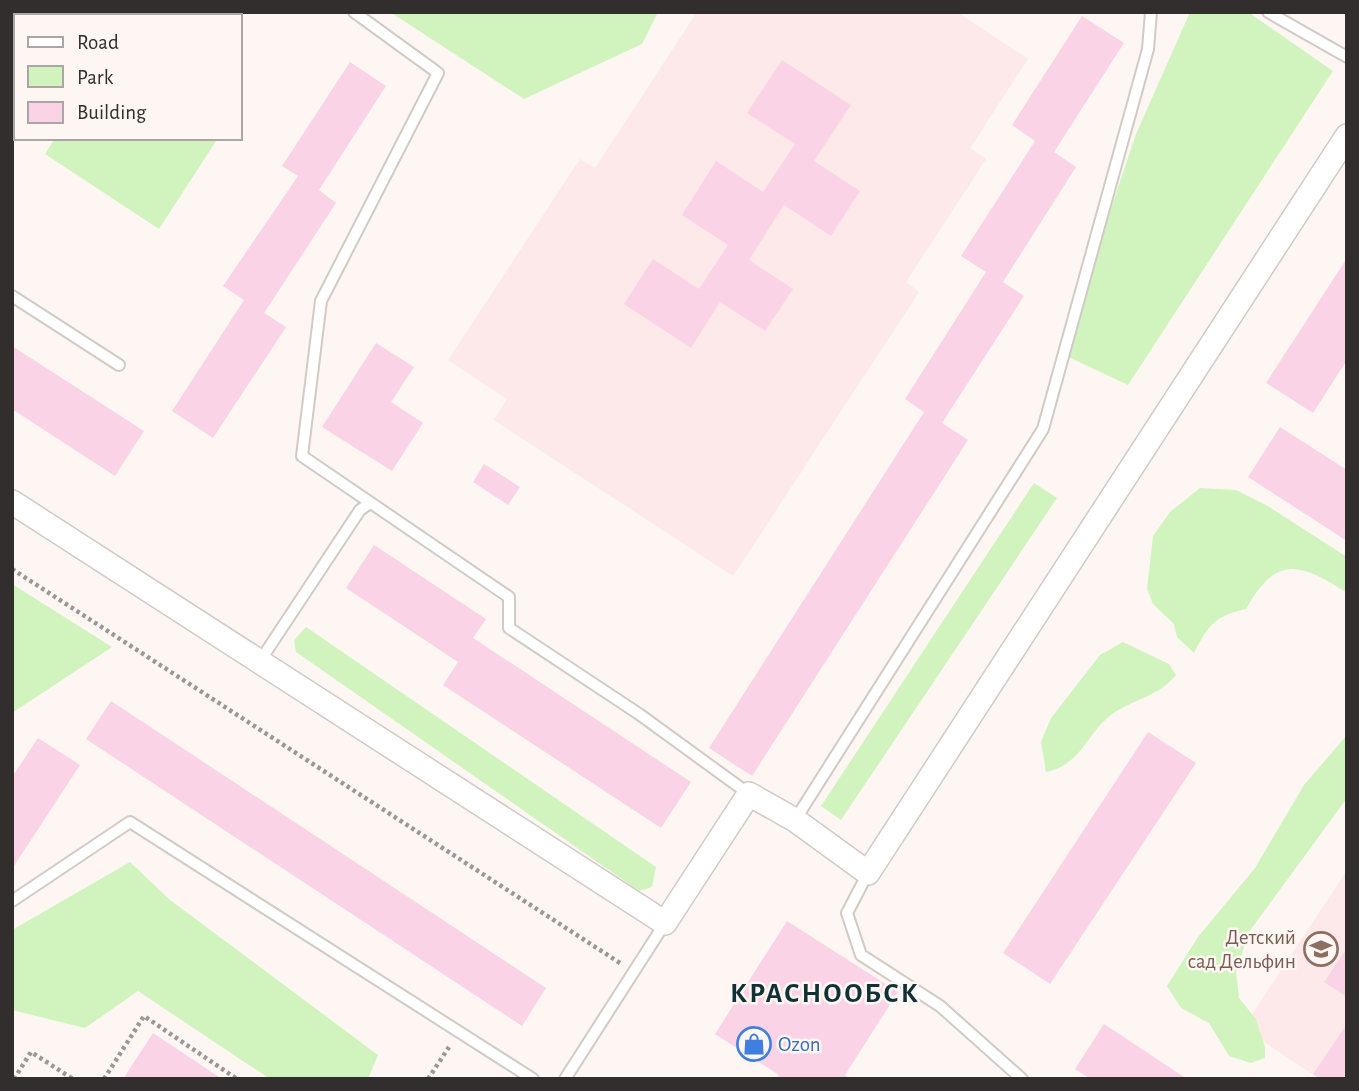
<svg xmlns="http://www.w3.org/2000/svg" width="1359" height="1091" viewBox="0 0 1359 1091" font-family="'Alegreya Sans',sans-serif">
  <rect width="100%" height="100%" fill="#fdf6f2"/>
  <g fill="#fde8ea">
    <path d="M697,12h260l71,47 -58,89 16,11 -80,123 13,10 -186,284 -239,-156 13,-21 -59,-39 132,-201 15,9z"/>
    <path d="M1347,870v209h-27l-77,-51z"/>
  </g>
  <g fill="#d1f4bf">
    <path d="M390,12h268l-16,32 -118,55z"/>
    <path d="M1190,12h58l85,59 -205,314 -66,-31 74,-220z"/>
    <path d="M55,138h163l-59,91 -114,-75z"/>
    <path d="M1034,483l23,15 -216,322 -20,-14z"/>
    <path d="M1200,488l36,2 30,15 81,52v36c-47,-30 -70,-39 -101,16 -31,7 -37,15 -52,44l-17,-16 -3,-13 -21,-20 -6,-15 6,-53 17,-24z"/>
    <path d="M12,584l100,63 -100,66z"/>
    <path d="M306,627l350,240 -4,20 -13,4 -343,-239 -2,-12z"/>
    <path d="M1123,642l46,22 7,11c-16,20 -40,24 -61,37 -28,18 -32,53 -69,60l-5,-30 10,-24 49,-63z"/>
    <path d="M1347,735v63l-98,134 -13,40 3,26 17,21 9,28v11l-14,5 -22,-7 -20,-33 -28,-15 -14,-22 31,-49 57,-69 49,-83z"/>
    <path d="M130,862l40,38 208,155 -10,24h-98l-132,-88 -53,37 -73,-18v-80z"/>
  </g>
  <g fill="#fad4e6">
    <path d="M1082,16l42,27 -70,109 22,15 -73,115 21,14 -82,127 26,17 -216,336 -43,-28 215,-336 -19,-13 81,-127 -25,-16 74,-115 -23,-16z"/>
    <path d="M782,60l69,45 -37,56 46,30 -29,45 -47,-31 -35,55 44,29 -28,42 -45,-29 -29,46 -67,-44 29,-45 46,30 29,-44 -46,-30 34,-54 47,31 32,-48 -48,-31z"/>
    <path d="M350,62l36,24 -67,104 17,13 -72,110 22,14 -73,111 -41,-27 72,-111 -21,-14 75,-110 -16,-10z"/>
    <path d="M1347,258v102l-34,53 -47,-30z"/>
    <path d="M376,343l38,24 -23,35 32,21 -31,48 -70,-44z"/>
    <path d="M12,346l132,85 -29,45 -103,-67z"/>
    <path d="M1280,427l67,43v71l-99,-64z"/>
    <path d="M484,464l36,23 -12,18 -35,-23z"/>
    <path d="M374,545l112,74 -13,19 218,144 -30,46 -218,-143 15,-23 -112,-74z"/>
    <path d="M111,701l435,287 -24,38 -436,-287z"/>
    <path d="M1148,732l48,31 -146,221 -47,-31z"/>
    <path d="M38,738l42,27 -68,104v-92z"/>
    <path d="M787,921l111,71 -53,83 5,4h-73l2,-4 -64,-41z"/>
    <path d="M1347,948v49l-23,-15z"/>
    <path d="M1104,1024l83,55h-97l-15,-10z"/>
    <path d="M1347,1024v55h-27l-7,-5z"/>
    <path d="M153,1033l69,46h-92l-5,-3z"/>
  </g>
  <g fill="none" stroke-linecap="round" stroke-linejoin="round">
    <g stroke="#d1cac5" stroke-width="14">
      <g id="lane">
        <path d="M354,12l84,61 -117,228 -19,155 207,141v31l130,86 110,80"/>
        <path d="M1268,12l79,45"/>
        <path d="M20,16l4,-4"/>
        <path d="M12,296l107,69"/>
        <path d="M260,661l100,-151 10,-7"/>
        <path d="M795,820l248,-391 105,-380 3,-37"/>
        <path d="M868,873l-21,40 14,42 79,51 82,73"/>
        <path d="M12,901l118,-79 403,257"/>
        <path d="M565,1079l100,-156"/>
      </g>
    </g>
    <g stroke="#d1cac5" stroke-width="26">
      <path id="street" d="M12,502l653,421 84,-129 46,26 73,53 479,-737"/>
    </g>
    <g stroke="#9c9795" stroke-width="4.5" stroke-dasharray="3.5 3.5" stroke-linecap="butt">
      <path d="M12,569l608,394"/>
      <path d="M14,1079l17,-27 42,27"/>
      <path d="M104,1079l40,-63 93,63"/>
      <path d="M428,1079l21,-32"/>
    </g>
    <use href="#lane" stroke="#fff" stroke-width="10"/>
    <use href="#street" stroke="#fff" stroke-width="23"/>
  </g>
  <defs>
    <g id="school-ring" transform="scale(1.75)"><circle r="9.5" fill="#fdf6f2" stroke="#8d6e63" stroke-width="1.5"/><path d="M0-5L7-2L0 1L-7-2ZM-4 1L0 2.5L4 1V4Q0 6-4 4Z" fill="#8d6e63"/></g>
    <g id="shop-ring" transform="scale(1.75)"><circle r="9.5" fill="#fdf6f2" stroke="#3f7fe0" stroke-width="1.5"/><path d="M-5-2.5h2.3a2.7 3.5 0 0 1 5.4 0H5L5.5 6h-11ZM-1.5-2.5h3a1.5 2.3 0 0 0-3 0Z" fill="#3f7fe0"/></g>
  </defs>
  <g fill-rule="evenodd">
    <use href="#school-ring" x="1321" y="949"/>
    <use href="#shop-ring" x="754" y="1044"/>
  </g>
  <g text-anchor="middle" stroke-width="5" stroke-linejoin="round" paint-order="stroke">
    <g font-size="21" fill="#785e54" stroke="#fdf6f2" text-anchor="end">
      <text x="1296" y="944">Детский<tspan x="1296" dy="24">сад Дельфин</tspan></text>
    </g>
    <g font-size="21" fill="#366cbe" stroke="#fdf6f2" text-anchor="start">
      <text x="778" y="1051">Ozon</text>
    </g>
    <g font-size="28" font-weight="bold" letter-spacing="2" fill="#113139" stroke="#fdf6f2">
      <text x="825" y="1002">КРАСНООБСК</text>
    </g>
  </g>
  <rect width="1359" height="1091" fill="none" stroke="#312e2d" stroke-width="28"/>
  <rect x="14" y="14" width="228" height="126" fill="#fdf6f2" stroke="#aba6a3" stroke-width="2"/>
  <rect x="28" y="37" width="35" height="10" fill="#ffffff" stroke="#aba6a3" stroke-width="2"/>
  <text x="77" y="49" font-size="21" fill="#312e2d">Road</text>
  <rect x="28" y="66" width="35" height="21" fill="#d1f4bf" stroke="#aba6a3" stroke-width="2"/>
  <text x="77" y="84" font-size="21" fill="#312e2d">Park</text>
  <rect x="28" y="102" width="35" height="21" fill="#fad4e6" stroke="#aba6a3" stroke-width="2"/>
  <text x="77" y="119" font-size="21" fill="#312e2d">Building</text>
</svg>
